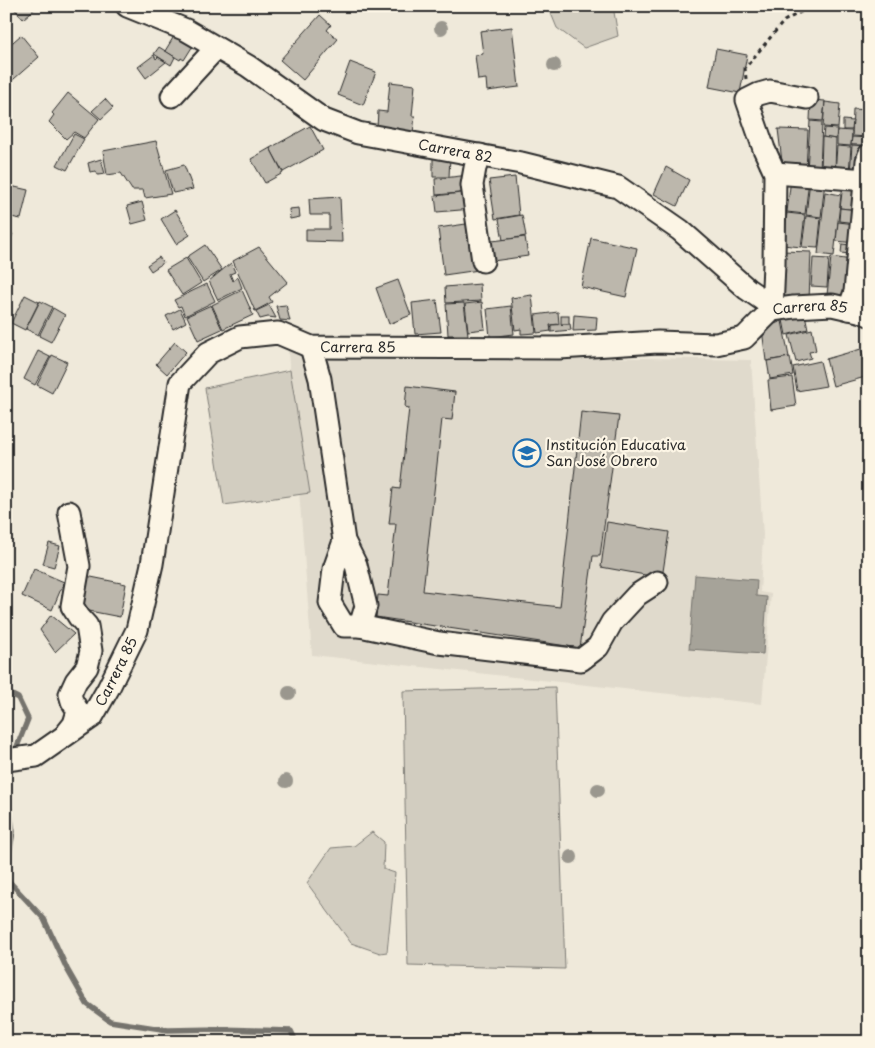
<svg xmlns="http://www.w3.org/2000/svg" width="875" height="1048" font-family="'Playpen Sans',sans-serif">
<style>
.built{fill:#e0dacc}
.green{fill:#d2cdc0;stroke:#7e7c76}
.water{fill:#a6a399;stroke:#75736d}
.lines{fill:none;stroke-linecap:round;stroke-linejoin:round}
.stream{stroke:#75736d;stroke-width:5.5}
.building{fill:#bcb7ac;stroke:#2b2b2b}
.minor-casing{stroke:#2b2b2b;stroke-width:25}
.path{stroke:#2b2b2b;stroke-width:3;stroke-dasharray:4 4;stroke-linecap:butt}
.minor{stroke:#fcf5e5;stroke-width:21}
.tree{fill:#9a978e}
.labels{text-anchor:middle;stroke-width:4.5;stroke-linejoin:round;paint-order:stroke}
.street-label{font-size:14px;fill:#2b2b2b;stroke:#fcf5e5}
.poi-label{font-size:14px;fill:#2b2b2b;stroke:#fcf5e5;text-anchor:start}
</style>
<rect width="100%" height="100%" fill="#efe9da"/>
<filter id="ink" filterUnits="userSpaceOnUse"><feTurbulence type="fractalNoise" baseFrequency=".02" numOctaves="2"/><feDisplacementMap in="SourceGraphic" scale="10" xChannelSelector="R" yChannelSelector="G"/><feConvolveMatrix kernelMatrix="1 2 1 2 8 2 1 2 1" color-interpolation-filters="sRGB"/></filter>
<g filter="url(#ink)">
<path class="built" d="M288,351L751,360L763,535L760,592L771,594L762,704L312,655Z"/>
<g class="green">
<path d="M548,6H613L618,36L584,48L557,28Z"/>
<path d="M290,370L310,493L224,505L205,388Z"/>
<path d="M555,687L565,969L408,965L403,691Z"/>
<path d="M372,832L384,842L383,869L395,873L387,952L380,953L351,943L307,883L331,848L354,846Z"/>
</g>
<path class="water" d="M695,575L757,580L756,596L767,597L763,654L689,649Z"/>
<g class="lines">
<g class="stream">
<path d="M6,692L18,698L28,719L16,749"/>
<path d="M6,870L13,832L8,799"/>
<path d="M6,878L44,919L67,969L87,1004L110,1021L168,1030L219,1029L291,1031L296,1042"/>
</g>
</g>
<g class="building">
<path d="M12,6H38L23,19Z"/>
<path d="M320,15L331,25L327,30L338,39L303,80L280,60Z"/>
<path d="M512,27L519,87L487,91L486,79L478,80L475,55L483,54L480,31Z"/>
<path d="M176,33L194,44L184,60L181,58L180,60L165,51Z"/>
<path d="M21,35L39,57L6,86V48Z"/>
<path d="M159,47L175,57L171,65L154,54Z"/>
<path d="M716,49L747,55L740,93L709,87Z"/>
<path d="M154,55L156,59L158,57L166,62L146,78L138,67Z"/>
<path d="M350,62L376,72L363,105L338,95Z"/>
<path d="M390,82L415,85L412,116H415L413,133L377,128L378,111L387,112Z"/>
<path d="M68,93L99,119L84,138L74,132L66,139L49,122L54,115L52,113Z"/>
<path d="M105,99L113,108L101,119L92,111Z"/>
<path d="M811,100L825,101L823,121L810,120Z"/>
<path d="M825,102L840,104L838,128L823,127Z"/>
<path d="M853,109L869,110L868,137L852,136Z"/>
<path d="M843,120L853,121L852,130H843Z"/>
<path d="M810,121L822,122L820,171H807Z"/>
<path d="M310,126L323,150L283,172L270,148Z"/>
<path d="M824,128L837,129L836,139L823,137Z"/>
<path d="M778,129L808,130L806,171L783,170Z"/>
<path d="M837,130L852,131L851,146L837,145Z"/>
<path d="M74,134L84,139L67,170L57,165Z"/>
<path d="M822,137L836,139L835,172L821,171Z"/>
<path d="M852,137L869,138L868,145H851Z"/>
<path d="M156,141L171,194L145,198L143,190H132L121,173L107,175L103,151Z"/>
<path d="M852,145L866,146L864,176L850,174Z"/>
<path d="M837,146L851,147L849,173H835Z"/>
<path d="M270,148L283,173L265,183L251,159Z"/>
<path d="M433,157H450L449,177H433Z"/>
<path d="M101,159L105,174L98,175L96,171L90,172L88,163Z"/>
<path d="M184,165L193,189L173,193L166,170Z"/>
<path d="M666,167L689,180L677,206L654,194Z"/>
<path d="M469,175L470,192L436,195L435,179Z"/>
<path d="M515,177L519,215L495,219L489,180Z"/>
<path d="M791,178L809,180L805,214L787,212Z"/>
<path d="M810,180L825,182L821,217L806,215Z"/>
<path d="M843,184L860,186L858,210L840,208Z"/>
<path d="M6,185L28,190L21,219L6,216Z"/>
<path d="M470,192L472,209L437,212L435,196Z"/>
<path d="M825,192L841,195L834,256L818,254Z"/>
<path d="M340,197L342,242L306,241V229H329V215H310L309,199Z"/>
<path d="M142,202L147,220L132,224L127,206Z"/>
<path d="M299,208L300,217L290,219L289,209Z"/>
<path d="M840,208L857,210L856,223L839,221Z"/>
<path d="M175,210L190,235L176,244L161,219Z"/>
<path d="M787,213L805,215L801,247L783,245Z"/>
<path d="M522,215L526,236L503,240L499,219Z"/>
<path d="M806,216L821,218L818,248L802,247Z"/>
<path d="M838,222L856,224L855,243L836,241Z"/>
<path d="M473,223L479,270L444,275L438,228Z"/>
<path d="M6,231L13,234L6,251Z"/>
<path d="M525,237L528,256L486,262L484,242Z"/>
<path d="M591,238L637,248L626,297L581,287Z"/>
<path d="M842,244L850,245L849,254L841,253Z"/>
<path d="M205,245L222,270L203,282L187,257Z"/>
<path d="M259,247L288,282L269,297L272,302L255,311L233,261Z"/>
<path d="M782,251L811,252L809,300L780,299Z"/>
<path d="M159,257L163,263L151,271L147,265Z"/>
<path d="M831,257L852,260L849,297L827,295Z"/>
<path d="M186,258L201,283L182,295L166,270Z"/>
<path d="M813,258L829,259L827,287L811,286Z"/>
<path d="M231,263L235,272L230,274L233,281L238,277L242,288L218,300L209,281Z"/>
<path d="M398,280L411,315L389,324L376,288Z"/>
<path d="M207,284L215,301L185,316L181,306L178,307L174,300Z"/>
<path d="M480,284L481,301L446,303L445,287Z"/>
<path d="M242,290L253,315L223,329L212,305Z"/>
<path d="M25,295L39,302L25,330L11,323Z"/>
<path d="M532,295L536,333L521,334V329L515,330L511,298Z"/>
<path d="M437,300L441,332L415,334L412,303Z"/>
<path d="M40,301L52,307L38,335L26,329Z"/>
<path d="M482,302L485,329L468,331L465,304Z"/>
<path d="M464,303L468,335H448L446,304Z"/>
<path d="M211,305L222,329L198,340L187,316Z"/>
<path d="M269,305L276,318L268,317L260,319L256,311Z"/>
<path d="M286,305L290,321L280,320L276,306Z"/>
<path d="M511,306L514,334L490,337L487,309Z"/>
<path d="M53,308L65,315L51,342L39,336Z"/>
<path d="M180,309L186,322L173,329L166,316Z"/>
<path d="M558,312L559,324L550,325L551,331L537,333L535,315Z"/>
<path d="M805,314L808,329L786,335L783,320Z"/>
<path d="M574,315L597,317L596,330L573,331Z"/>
<rect x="561" y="316" width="8" height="8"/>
<path d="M782,321L789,357L766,361L762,329Z"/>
<path d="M570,324L571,330L551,332V325Z"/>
<path d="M812,329L816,351L809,352L811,358L796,362L789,335Z"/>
<path d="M175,342L186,352L167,374L156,364Z"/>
<path d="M861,349L869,376L833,386L826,359Z"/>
<path d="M38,351L50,357L35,385L24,379Z"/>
<path d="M52,355L67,362L52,393L37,385Z"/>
<path d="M790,357L793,375L770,379L767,361Z"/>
<path d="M820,361L826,386L797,391L793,367Z"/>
<path d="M792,377L796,406L771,410L768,380Z"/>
<path d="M407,386L455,392L452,420L442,419L423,591L560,607L581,412L619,416L600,556H593L580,648L376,617L378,595L388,596L396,524H389L393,488L400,489L409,408L405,407Z"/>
<path d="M607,522L669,532L662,578L601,567Z"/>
<path d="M49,543L60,546L54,567L43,564Z"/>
<path d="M34,569L64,582L52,610L22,596Z"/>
<path d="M86,576L126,584L120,617L79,609Z"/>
<path d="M51,615L74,634L55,652L40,630Z"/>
</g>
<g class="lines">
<g class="minor-casing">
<g id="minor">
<path id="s1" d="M127,6L186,30L248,66L324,120L358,133L521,163L618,187L680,230L747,289L763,300L772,310"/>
<path d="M172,96L216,48"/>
<path d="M480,155L475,168L472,185L483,261"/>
<path d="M775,173L866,180"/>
<path d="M849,309L855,292L867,161L869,155"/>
<path d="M772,310L774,264L775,173L764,149L747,100L759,94L770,91L807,98"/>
<path d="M311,347L320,379L344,541L356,565L366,606L360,626H344L330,603L334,569L344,541"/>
<path d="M360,626L439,643L581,660L598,647L612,622L637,595L657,582"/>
<path d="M66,734L74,724L78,711L72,701L70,694L76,681L87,667L91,651L87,626L79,617L72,606L79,566L69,512"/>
<path id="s2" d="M6,760L36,756L92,717L108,689L137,630L152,564L180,383L208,353L240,337L278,333L311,347L559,348L658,342L716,344L744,338L772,310L794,307L832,305L863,312L869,315"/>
</g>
</g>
<path class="path" d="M746,79L745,68L784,21L812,6"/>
<use href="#minor" class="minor"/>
</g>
<g class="tree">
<circle cx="441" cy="28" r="7"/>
<circle cx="554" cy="65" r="7"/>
<circle cx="289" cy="693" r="7"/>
<circle cx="286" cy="781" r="7"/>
<circle cx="598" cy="790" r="7"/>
<circle cx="571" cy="857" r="7"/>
</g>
</g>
<defs>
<g id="school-ring" transform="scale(1.4375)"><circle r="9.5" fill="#fcf5e5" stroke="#1f6fb2" stroke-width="1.5"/><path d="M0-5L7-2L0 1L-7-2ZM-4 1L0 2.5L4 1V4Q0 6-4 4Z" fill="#1f6fb2"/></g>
</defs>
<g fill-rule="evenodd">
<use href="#school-ring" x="527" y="453"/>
</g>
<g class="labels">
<g class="street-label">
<text dy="5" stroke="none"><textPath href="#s1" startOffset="364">Carrera 82</textPath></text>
<text dy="5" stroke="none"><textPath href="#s2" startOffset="1110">Carrera 85</textPath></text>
<text dy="5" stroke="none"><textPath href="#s2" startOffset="645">Carrera 85</textPath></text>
<text dy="5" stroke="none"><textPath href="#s2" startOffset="150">Carrera 85</textPath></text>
</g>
<g class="poi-label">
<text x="546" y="450">Institución Educativa<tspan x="546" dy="16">San José Obrero</tspan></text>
</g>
</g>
<rect width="875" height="1048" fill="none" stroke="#fcf5e5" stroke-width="25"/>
<rect x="12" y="12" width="850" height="1023" fill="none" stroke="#2b2b2b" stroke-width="2" filter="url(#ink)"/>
</svg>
